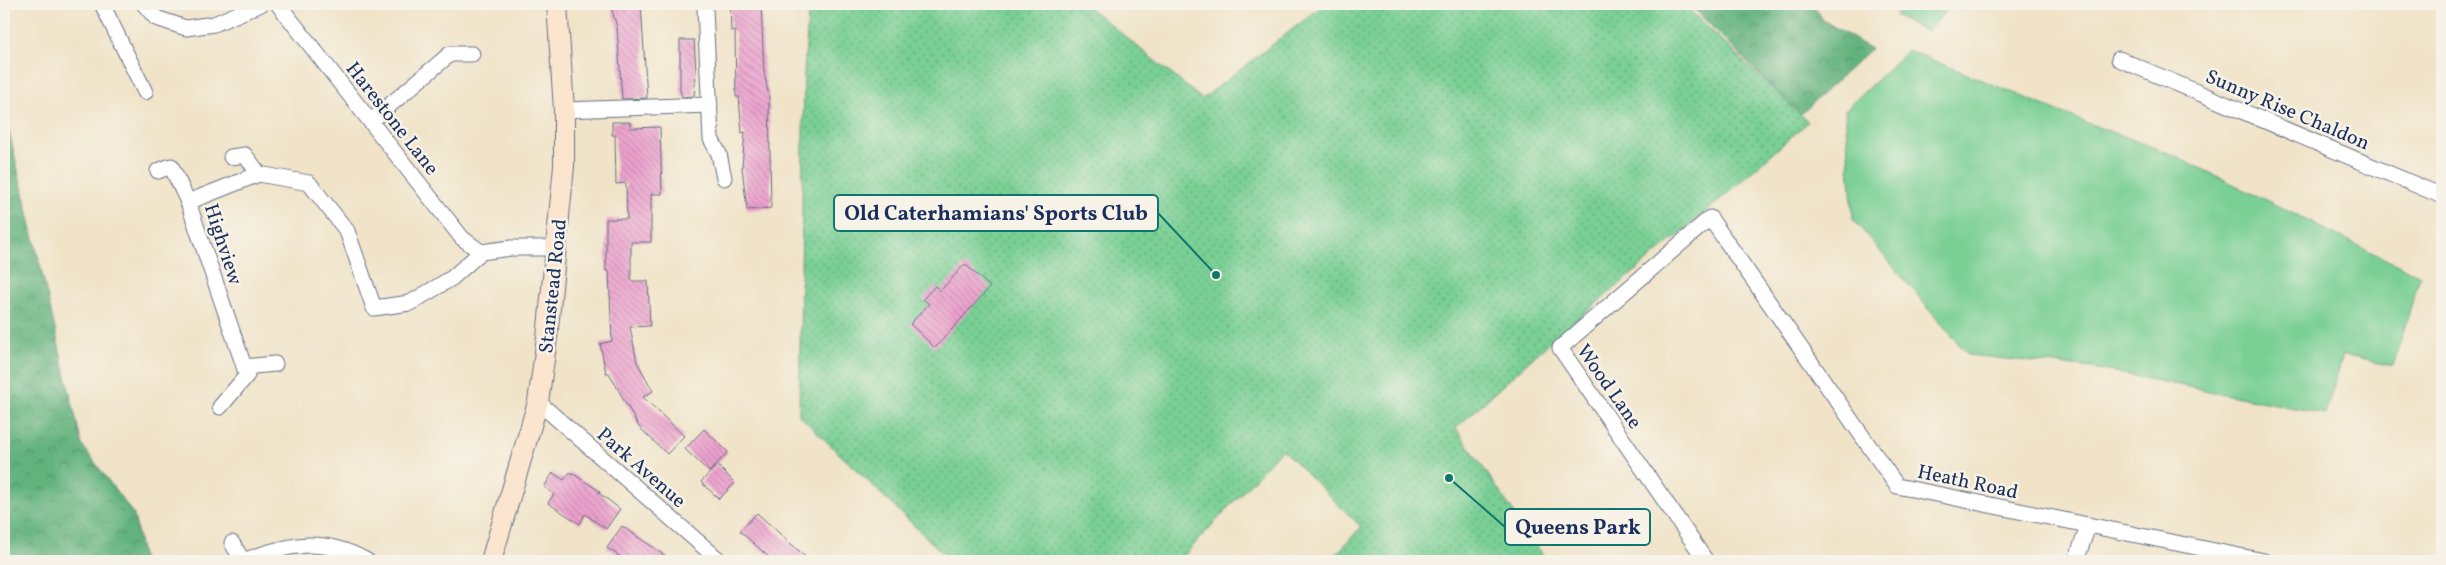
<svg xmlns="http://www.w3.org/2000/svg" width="2446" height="565" font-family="Vollkorn,serif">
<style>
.green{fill:#79cf94;stroke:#4a7f79}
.forest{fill:url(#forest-crowns);stroke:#3e706e}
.park{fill:url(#park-dots);stroke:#4a7f79}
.building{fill:url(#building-back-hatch)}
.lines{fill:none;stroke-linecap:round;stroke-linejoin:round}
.street-casing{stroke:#666e83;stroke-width:17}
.secondary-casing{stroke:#666e83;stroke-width:22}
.street{stroke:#fff;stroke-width:15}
.secondary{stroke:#fbe5cf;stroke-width:20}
.labels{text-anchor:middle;stroke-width:5;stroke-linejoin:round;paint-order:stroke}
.street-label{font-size:20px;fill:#1b2f5e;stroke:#f7f3e8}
.leader{fill:none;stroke:#0f766e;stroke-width:2}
.callout-dot{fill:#0f766e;stroke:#f7f3e8;stroke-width:2}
.callout{fill:#f7f3e8;stroke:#0f766e;stroke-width:2}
.callout-label{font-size:21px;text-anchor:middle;font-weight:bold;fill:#1b2f5e}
</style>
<defs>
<pattern id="forest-crowns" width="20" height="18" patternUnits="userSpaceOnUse" patternTransform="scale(1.25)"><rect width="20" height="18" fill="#62b27e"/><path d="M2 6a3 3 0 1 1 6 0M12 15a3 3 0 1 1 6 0" fill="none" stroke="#50916a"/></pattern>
<pattern id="park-dots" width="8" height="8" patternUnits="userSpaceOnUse" patternTransform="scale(1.25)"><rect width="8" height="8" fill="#79cf94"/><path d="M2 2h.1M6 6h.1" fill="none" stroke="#62a87c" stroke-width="1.8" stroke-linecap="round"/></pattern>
<pattern id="building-back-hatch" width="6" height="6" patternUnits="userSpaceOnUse" patternTransform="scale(1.25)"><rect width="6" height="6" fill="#eda1ce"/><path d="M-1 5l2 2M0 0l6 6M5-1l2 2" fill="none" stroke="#bf84aa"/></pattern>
</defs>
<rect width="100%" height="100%" fill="#f7f3e8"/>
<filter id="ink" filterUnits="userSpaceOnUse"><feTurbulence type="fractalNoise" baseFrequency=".02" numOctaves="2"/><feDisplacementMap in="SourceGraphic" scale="10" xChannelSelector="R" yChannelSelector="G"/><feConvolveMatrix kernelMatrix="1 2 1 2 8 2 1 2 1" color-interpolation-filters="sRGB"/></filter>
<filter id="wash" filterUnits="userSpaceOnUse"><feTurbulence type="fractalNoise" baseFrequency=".0096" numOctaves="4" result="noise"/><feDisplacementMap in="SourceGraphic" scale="20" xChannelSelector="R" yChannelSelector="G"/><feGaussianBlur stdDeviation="1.12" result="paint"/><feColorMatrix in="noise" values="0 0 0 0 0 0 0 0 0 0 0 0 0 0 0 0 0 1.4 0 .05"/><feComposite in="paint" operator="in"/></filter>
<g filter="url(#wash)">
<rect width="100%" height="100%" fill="#f0e3c7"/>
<g class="green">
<path d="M1907,4H1953L1926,32L1895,15Z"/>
<path d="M1908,50L2090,124L2174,155L2420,276L2393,366L2343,355L2325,414L2093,368L1968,355L1853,219L1845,110Z"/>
</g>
<g class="forest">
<path d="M1689,4H1813L1823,20L1871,49L1800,115Z"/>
<path d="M4,110L82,445L134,515L143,561H4Z"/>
</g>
<path class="park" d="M809,4H1085L1202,99L1325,4H1683L1808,122L1713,206L1548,344L1456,428L1547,561H1330L1361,527L1282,449L1179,561H951L799,415L804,70Z"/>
<g id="blocks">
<g class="building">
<path d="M730,4H761L764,73L769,96L771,208L747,210L742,167L745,132L742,133L739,97H736L735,30L731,31Z"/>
<path d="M641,5L647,98L622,99L617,27L611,7Z"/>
<path d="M680,40H694L696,71L694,96L682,97L680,90Z"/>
<path d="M612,122H630V128L660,127L662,194H651V242H631V281H648L650,326L630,327L637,362L653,391L643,397L684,436L667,454L639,427L609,373H606L600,344L612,341L609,271H606V219H627L626,183L616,184L615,135H612Z"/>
<path d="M965,264L990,287L935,348L910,324L929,304L923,299L935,286L940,291Z"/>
<path d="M704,429L728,452L709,472L685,449Z"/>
<path d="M717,465L735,483L719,499L701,482Z"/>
<path d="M570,472L600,491L599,493L620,509L606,529L585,514L580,524L548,503L554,494L544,487L553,473L564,480Z"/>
<path d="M757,513L810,561H773L740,531Z"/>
<path d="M622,526L673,561H627L607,548Z"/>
</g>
</g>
</g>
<g filter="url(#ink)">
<use href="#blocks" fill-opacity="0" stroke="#666e83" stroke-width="1"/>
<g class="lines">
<g class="street-casing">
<g id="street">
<path d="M102,4L145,92"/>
<path d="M144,4L156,18L186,28L214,24L261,4"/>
<path d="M278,4L462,238L481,252"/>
<path d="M705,8L711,139L719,154L724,178"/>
<path d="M2119,59L2442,196"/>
<path d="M564,110L710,105"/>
<path d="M371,121L450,54H472"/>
<path d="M231,157L245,155L259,174"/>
<path d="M158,171L171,166L188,202"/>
<path d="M481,252L511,248H556"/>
<path d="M244,367L275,364"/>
<path d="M538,402L720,561"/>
<path d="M220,407L247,375L188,202L259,174L309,183L347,231L374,308L410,303L452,278L481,252"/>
<path d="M232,543L243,561C288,544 322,536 367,561"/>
<path d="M1706,561L1560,348L1710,218L1897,486L2264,561"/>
<path d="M2076,561L2088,526"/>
</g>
</g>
<g class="secondary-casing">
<path id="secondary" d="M491,561L538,402L547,338L564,166V110L557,4"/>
</g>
<use href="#street" class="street"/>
<use href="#secondary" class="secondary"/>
</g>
</g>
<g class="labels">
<g class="street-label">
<text transform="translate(2288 109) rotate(23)" y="7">Sunny Rise Chaldon</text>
<text transform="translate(393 118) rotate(52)" y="7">Harestone Lane</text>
<text transform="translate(224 244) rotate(72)" y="7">Highview</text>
<text transform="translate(552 286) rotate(-84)" y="7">Stanstead Road</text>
<text transform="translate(1610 386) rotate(55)" y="7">Wood Lane</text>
<text transform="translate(642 467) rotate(41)" y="7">Park Avenue</text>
<text transform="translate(1968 481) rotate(12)" y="7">Heath Road</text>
</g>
</g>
<path class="leader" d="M1216 275L1158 213M1449 478L1505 527"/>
<g class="callout-dot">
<circle cx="1216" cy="275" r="5"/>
<circle cx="1449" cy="478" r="5"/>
</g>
<g class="callout">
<rect x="834" y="195" width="324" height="36" rx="5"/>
<rect x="1505" y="509" width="145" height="36" rx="5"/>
</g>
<g class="callout-label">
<text x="996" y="220">Old Caterhamians' Sports Club</text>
<text x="1578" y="534">Queens Park</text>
</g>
<rect width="2446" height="565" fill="none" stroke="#f7f3e8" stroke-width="20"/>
</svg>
